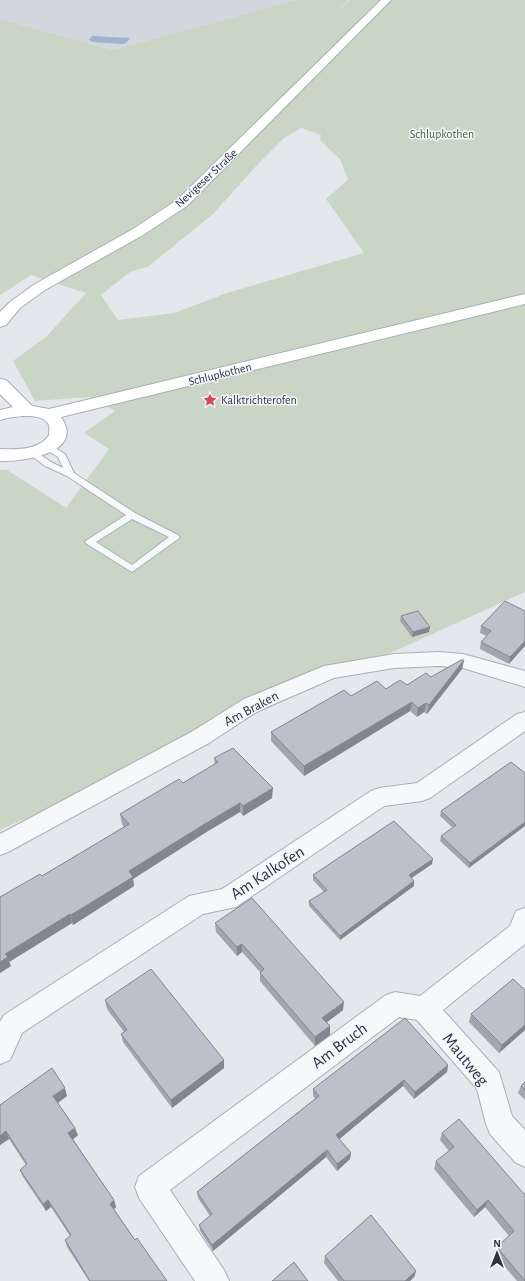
<svg xmlns="http://www.w3.org/2000/svg" width="525" height="1281" font-family="'Alegreya Sans',sans-serif">
<style>
.built{fill:#d2d6de}
.green{fill:#c9d6c5;fill-rule:evenodd}
.water{fill:#9fb4cc}
.lines{fill:none;stroke-linecap:round;stroke-linejoin:round}
.lane-casing{stroke:#a9aeb7;stroke-width:2}
.street-casing{stroke:#a9aeb7;stroke-width:2}
.secondary-casing{stroke:#a9aeb7;stroke-width:2}
.lane{fill:#f7f8fa;fill-rule:evenodd}
.street{fill:#f7f8fa;fill-rule:evenodd}
.secondary{fill:#fff;fill-rule:evenodd}
.wall{fill:#a1a5ae}
.shaded-wall{fill:#83868d}
.building{fill:#bbc0ca;stroke:#83868d}
.labels{text-anchor:middle;stroke-width:3;stroke-linejoin:round;paint-order:stroke}
.far-park-label{font-size:12px;fill:#3f6138;stroke:#f4f6f9}
.far-street-label{font-size:12px;fill:#2b3445;stroke:#f4f6f9}
.far-poi-label{font-size:12px;fill:#2b3445;stroke:#f4f6f9;text-anchor:start}
.street-label{font-size:14px;fill:#2b3445;stroke:#f4f6f9}
.near-street-label{font-size:17px;fill:#2b3445;stroke:#f4f6f9}
</style>
<rect width="100%" height="100%" fill="#e4e7ec"/>
<path class="built" d="M0,0H296L113,50L0,19Z"/>
<path class="green" d="M296,0H349L334,14L350,0H525V592L0,830V470H7L66,508L109,449L84,433L115,411L90,397L35,401L13,361L46,337L86,293L31,275L0,295V19L113,50ZM301,128L321,135L320,140L340,159L348,180L326,199L364,253L227,293L174,313L118,320L101,295L130,272L149,266L213,214L259,163L284,138Z"/>
<path class="water" d="M92,36L130,38L126,43L123,44L93,42L89,40Z"/>
<g class="lines">
<g class="lane-casing">
<path id="lane" d="M45,445H51L65,454L74,473L135,513L178,535L180,537L178,539L132,572L87,544L85,542L87,540L126,515L67,476L45,466L28,453L32,451H35L51,462L63,468L58,457L45,449L44,447ZM132,519L169,537L132,565L96,542Z"/>
</g>
<g class="street-casing">
<g id="street">
<path d="M439,652L463,654L525,671V687L463,668L439,666L394,668L334,678L258,711L209,743L8,852L0,855V834L193,731L244,699L324,666L394,654Z"/>
<path d="M525,712V731L430,798L422,801L384,806L236,907L203,914L22,1033L10,1060L0,1064V1022L4,1015L189,896L222,889L371,791L379,788L417,783L517,714Z"/>
<path d="M525,908V944L443,1010L499,1072L512,1116L525,1130V1167L515,1162L490,1134L486,1124L477,1089L417,1020L399,1017L170,1190L224,1270L229,1281H195L139,1198L135,1187L139,1176L386,995L395,992L420,996L510,926L516,911Z"/>
</g>
</g>
<g class="secondary-casing">
<g id="secondary">
<path d="M381,0H391L187,206L143,235L45,290L20,308L6,325L0,327V312L10,302L35,284L133,229L177,200Z"/>
<path d="M525,294V304L61,417C86,453 23,462 0,461V449C16,450 40,450 49,435C49,431 50,428 49,425C42,411 11,417 0,420V410L13,407L0,394V379L6,380L32,406L49,409Z"/>
</g>
</g>
<use href="#lane" class="lane"/>
<use href="#street" class="street"/>
<use href="#secondary" class="secondary"/>
</g>
<g class="wall">
<path d="M525,611L509,664L480,649L481,642L487,636L480,633L481,626Z"/>
<path d="M401,616L429,632L412,637L400,621Z"/>
<path d="M464,660L462,669L427,714L424,712L417,717L410,711L304,776L271,741V732L351,696L407,685L431,677Z"/>
<path d="M214,758L272,798L243,816L240,812L208,831L133,879L134,886L73,925L72,923L9,962L11,966L0,973L42,876L124,827L122,824L120,814L183,783L215,765Z"/>
<path d="M511,762L469,868L440,841L441,836L453,828L440,816L441,811Z"/>
<path d="M432,864L412,878L414,881V886L340,940L309,906V901L324,892L313,880V875Z"/>
<path d="M215,923L343,1010L327,1022L330,1026V1035L315,1046L260,981V972L242,952L237,956L216,932Z"/>
<path d="M525,990V1030L499,1053L469,1022L471,1014Z"/>
<path d="M105,1000L224,1068L172,1108L123,1042L121,1034L124,1032L107,1009Z"/>
<path d="M448,1065L447,1072L414,1099L403,1086L339,1139L351,1153L350,1159L337,1171L326,1157L213,1251L200,1231L199,1225L210,1216L198,1198L197,1192L315,1099L313,1095V1089Z"/>
<path d="M525,1082V1100L518,1093L521,1086Z"/>
<path d="M67,1096L58,1103L78,1135L73,1139L114,1200L116,1207L114,1209L135,1240L167,1281H89L67,1247L65,1240L70,1236L51,1207L46,1211L23,1177L20,1170L26,1165L9,1139L0,1145V1105Z"/>
<path d="M442,1133L524,1194L525,1193V1281H517L494,1254L497,1247L509,1236L485,1207L474,1217L434,1169L436,1161L449,1151L440,1140Z"/>
<path d="M325,1256L416,1271L414,1277L410,1281H338L324,1263Z"/>
</g>
<g class="shaded-wall">
<path d="M430,627L429,632L412,637L413,632Z"/>
<path d="M525,641V646L509,664L510,657Z"/>
<path d="M464,660L462,669L427,714L429,705Z"/>
<path d="M412,702L410,711L304,776V766Z"/>
<path d="M426,703L424,712L417,717L418,708Z"/>
<path d="M273,788L272,798L243,816V806Z"/>
<path d="M240,803V812L208,831L133,879L134,886L73,925L71,915L129,871L208,822Z"/>
<path d="M525,822V826L469,868L470,863Z"/>
<path d="M433,859L432,864L408,880L409,875Z"/>
<path d="M414,881V886L340,940V936Z"/>
<path d="M70,914L72,923L9,962L11,966L0,973V962L5,954Z"/>
<path d="M242,944V952L237,956V947Z"/>
<path d="M344,1002L343,1010L322,1026V1018Z"/>
<path d="M525,1025V1030L499,1053L502,1045Z"/>
<path d="M330,1026V1035L315,1046V1037Z"/>
<path d="M224,1060V1068L172,1108L171,1100Z"/>
<path d="M448,1065L447,1072L414,1099L415,1092Z"/>
<path d="M404,1080L403,1086L336,1142V1135Z"/>
<path d="M65,1088L67,1096L56,1104L53,1096Z"/>
<path d="M75,1128L78,1135L71,1141L68,1133Z"/>
<path d="M6,1131L9,1139L0,1145V1136Z"/>
<path d="M327,1150L326,1157L213,1251L212,1245Z"/>
<path d="M351,1153L350,1159L337,1171V1164Z"/>
<path d="M48,1200L51,1207L46,1211L43,1204Z"/>
<path d="M114,1200L116,1207L112,1211L110,1204Z"/>
<path d="M488,1200L485,1207L474,1217L477,1210Z"/>
<path d="M416,1271L414,1277L410,1281H405Z"/>
</g>
<g class="building">
<path d="M505,601L525,611V641L510,657L481,642L491,631L481,626Z"/>
<path d="M418,611L430,627L413,632L401,616Z"/>
<path d="M461,660H464L429,705L426,703L418,708L412,702L304,766L271,732L344,690L351,696L377,681L386,689L400,680L407,685L426,673L431,677Z"/>
<path d="M233,748L273,788L243,806L240,803L208,822L129,871L133,877L71,915L70,914L5,954L8,957L0,962V897L40,874L42,876L129,824L120,814L179,779L183,783L218,762L214,758Z"/>
<path d="M511,762L525,773V822L470,863L441,836L456,825L441,811Z"/>
<path d="M394,821L433,859L409,875L414,881L340,936L309,901L327,890L313,875Z"/>
<path d="M252,898L344,1002L322,1018L330,1026L315,1037L260,973L264,969L242,944L237,947L215,923Z"/>
<path d="M151,969L224,1060L171,1100L121,1034L127,1030L105,1000Z"/>
<path d="M513,979L525,990V1025L502,1045L471,1014Z"/>
<path d="M405,1018L448,1065L415,1092L404,1080L336,1135L351,1153L337,1164L327,1150L212,1245L199,1225L212,1214L197,1192L319,1096L313,1089Z"/>
<path d="M52,1068L65,1088L53,1096L75,1128L68,1133L114,1200L110,1204L135,1240L137,1238L167,1281H90L65,1240L71,1235L48,1200L43,1204L20,1170L27,1164L6,1131L0,1136V1105Z"/>
<path d="M525,1082V1090L521,1086Z"/>
<path d="M459,1119L524,1194L525,1193V1281L497,1247L514,1231L488,1200L477,1210L436,1161L454,1147L442,1133Z"/>
<path d="M371,1215L416,1271L405,1281H344L325,1256Z"/>
<path d="M294,1262L308,1281H272Z"/>
</g>
<defs>
<g id="sight-bare" transform="scale(1.08)"><path d="M0-6L1.8-2.2L6-1.7L2.9 1.2L3.7 5.4L0 3.3L-3.7 5.4L-2.9 1.2L-6-1.7L-1.8-2.2Z" fill="#d1495b" stroke="#f4f6f9" stroke-width="2.5" paint-order="stroke"/></g>
</defs>
<g fill-rule="evenodd">
<use href="#sight-bare" x="210" y="400"/>
</g>
<g class="labels">
<g class="far-park-label">
<text x="442" y="138">Schlupkothen</text>
</g>
<g class="far-street-label">
<text transform="translate(206 178) rotate(-43)" y="4">Nevigeser Straße</text>
<text transform="translate(220 374) rotate(-14)" y="4">Schlupkothen</text>
</g>
<g class="far-poi-label">
<text x="221" y="404">Kalktrichterofen</text>
</g>
<g class="street-label">
<text transform="translate(251 708) rotate(-28)" y="5">Am Braken</text>
</g>
<g class="near-street-label">
<text transform="translate(267 872) rotate(-33)" y="6">Am Kalkofen</text>
<text transform="translate(339 1045) rotate(-37)" y="6">Am Bruch</text>
<text transform="translate(466 1059) rotate(51)" y="6">Mautweg</text>
</g>
</g>
<g transform="translate(497 1253)" stroke="#f4f6f9" stroke-width="3" paint-order="stroke">
<path d="M0-3L7 15L0 10L-7 15Z" fill="#2b3445"/>
<text y="-6" font-size="11" font-weight="bold" text-anchor="middle" fill="#2b3445">N</text>
</g>
</svg>
